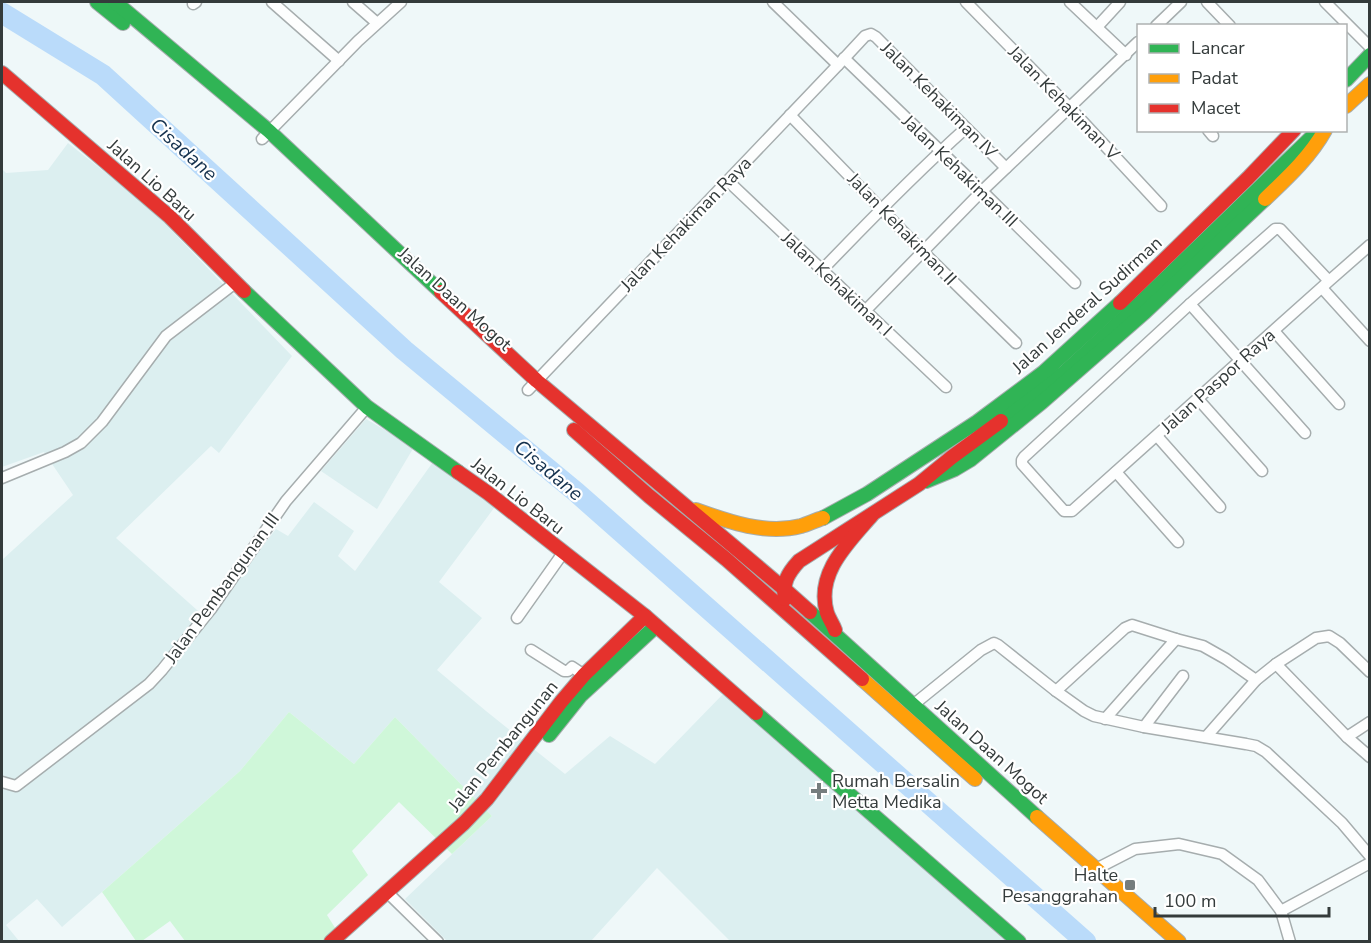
<svg xmlns="http://www.w3.org/2000/svg" width="1371" height="943" font-family="'Nunito Sans',sans-serif">
<style>
.built{fill:#dceff0}
.green{fill:#cff7d9}
.lines{fill:none;stroke-linecap:round;stroke-linejoin:round}
.river{stroke:#badbfa;stroke-width:21}
.street-casing{stroke:#a6adae;stroke-width:13}
.fast-casing{stroke:#a6adae;stroke-width:16}
.slow-casing{stroke:#a6adae;stroke-width:16}
.jam-casing{stroke:#a6adae;stroke-width:16}
.street{stroke:#fdfefe;stroke-width:10}
.fast{stroke:#30b455;stroke-width:14}
.slow{stroke:#ff9f0a;stroke-width:14}
.jam{stroke:#e5322d;stroke-width:14}
.poi-dot{fill:#757d7e;stroke:#fff;stroke-width:2}
.labels{text-anchor:middle;stroke-width:4.5;stroke-linejoin:round;paint-order:stroke}
.street-label{font-size:18px;fill:#343b3b;stroke:#fff}
.poi-label{font-size:18px;fill:#343b3b;stroke:#fff;text-anchor:start}
.water-label{font-size:20px;font-style:italic;fill:#14314e;stroke:#fff}
</style>
<rect width="100%" height="100%" fill="#eff8f9"/>
<g class="built">
<path d="M68,143L149,207L292,356L219,453L211,446L116,538L206,618L276,529L288,536L314,502L354,531L338,556L355,571L433,462L497,504L439,582L482,618L437,670L486,711L565,774L610,736L655,764L726,691L1012,941H730L657,868L591,941H447L405,899L492,816L395,717L354,764L289,712L240,771L62,927L37,899L6,925L19,941H2V560L73,495L44,452L2,467V169L6,173L48,170Z"/>
<path d="M366,419L414,447L377,509L321,471Z"/>
</g>
<path class="green" d="M289,712L354,764L395,717L492,816L452,854L399,802L352,851L368,875L327,915L337,931L325,941H185L170,921L142,941H136L102,892L240,771Z"/>
<g class="lines">
<path class="river" d="M2,13L103,75L404,350L576,492L1086,942"/>
<g class="street-casing">
<g id="street">
<path d="M272,2L339,61"/>
<path d="M353,2L377,23"/>
<path d="M773,2L838,65"/>
<path d="M966,2L1070,108L1161,206"/>
<path d="M1070,2L1126,55"/>
<path d="M1207,2L1230,26"/>
<path d="M1325,2L1370,47"/>
<path d="M193,4L196,2"/>
<path d="M1156,26L1181,2"/>
<path d="M1097,27L1120,2"/>
<path d="M844,58L982,191L1075,283"/>
<path d="M790,115L922,251L1016,343"/>
<path d="M1208,130L1213,136"/>
<path d="M262,139L358,41L401,2"/>
<path d="M728,181L946,387"/>
<path d="M822,270C869,221 916,173 966,128"/>
<path d="M1329,281L1280,229H1275L1190,304L1024,457L1022,460V464L1064,511H1072L1329,281L1370,245"/>
<path d="M1322,288L1370,341"/>
<path d="M1190,304L1305,433"/>
<path d="M865,311L982,191L1138,42"/>
<path d="M1274,331L1339,404"/>
<path d="M528,390L838,65L865,36L871,34L876,37L1006,168"/>
<path d="M1198,399L1262,471"/>
<path d="M1157,436L1220,507"/>
<path d="M1116,472L1178,542"/>
<path d="M2,478L65,452L81,443L102,422L166,336L235,283"/>
<path d="M517,618L563,553"/>
<path d="M1176,639L1203,646L1226,659L1256,680"/>
<path d="M531,650L564,671H568L572,667L584,675"/>
<path d="M1276,664L1347,737L1370,757"/>
<path d="M1056,691L1125,628L1132,625L1176,639L1105,719"/>
<path d="M913,705L981,650L994,643L998,645L1056,691L1084,711L1094,716L1144,727L1246,744L1256,746L1266,752L1342,823L1370,856"/>
<path d="M1144,727L1183,676"/>
<path d="M1206,737L1256,680L1276,664L1316,638L1329,636L1340,643L1370,672"/>
<path d="M1347,737L1370,722"/>
<path d="M2,782L16,786L20,783L149,684L162,670L211,609L286,501L367,407"/>
<path d="M1096,869L1135,849L1179,844L1222,854L1258,880L1281,911L1290,942"/>
<path d="M388,893L438,942"/>
<path d="M1281,911L1370,863"/>
</g>
</g>
<g class="fast-casing">
<g id="fast">
<path d="M97,2L123,23"/>
<path d="M115,2L269,131L441,292"/>
<path d="M1346,80L1370,55"/>
<path d="M244,291L367,407L458,472"/>
<path d="M1001,421L1066,371L1140,303L1319,130"/>
<path d="M926,481L955,469L970,460L1042,402L1145,312L1265,199"/>
<path d="M823,518L867,494L977,422L1044,372L1120,303"/>
<path d="M810,612L1037,817"/>
<path d="M756,713L1019,942"/>
<path d="M549,735L581,695L656,626"/>
</g>
</g>
<g class="slow-casing">
<g id="slow">
<path d="M1346,106L1370,84"/>
<path d="M1265,199C1287,178 1310,157 1325,130"/>
<path d="M696,510C729,522 766,535 801,526C808,524 816,520 823,518"/>
<path d="M862,679L975,779"/>
<path d="M1037,817L1179,942"/>
</g>
</g>
<g class="jam-casing">
<g id="jam">
<path d="M2,73L170,217L244,291"/>
<path d="M441,292L537,381L783,588L810,612"/>
<path d="M1120,303L1248,178L1294,130"/>
<path d="M574,430L649,496L726,559L862,679"/>
<path d="M458,472L488,493L645,616L756,713"/>
<path d="M785,599C782,583 788,573 799,561L919,484L952,457L1001,421"/>
<path d="M835,630C833,624 829,619 827,613C815,573 849,542 872,515"/>
<path d="M331,942L464,823L487,799L561,702L584,675L645,616"/>
</g>
</g>
<use href="#street" class="street"/>
<use href="#fast" class="fast"/>
<use href="#slow" class="slow"/>
<use href="#jam" class="jam"/>
</g>
<g class="poi-dot">
<path d="M816 782h6v6h6v6h-6v6h-6v-6h-6v-6h6z"/>
<rect x="1124" y="879" width="12" height="12" rx="3"/>
</g>
<g class="labels">
<g class="street-label">
<text transform="translate(939 100) rotate(45)" y="6">Jalan Kehakiman IV</text>
<text transform="translate(1064 103) rotate(46)" y="6">Jalan Kehakiman V</text>
<text transform="translate(960 171) rotate(44)" y="6">Jalan Kehakiman III</text>
<text transform="translate(152 180) rotate(42)" y="6">Jalan Lio Baru</text>
<text transform="translate(686 224) rotate(-46)" y="6">Jalan Kehakiman Raya</text>
<text transform="translate(902 229) rotate(46)" y="6">Jalan Kehakiman II</text>
<text transform="translate(837 284) rotate(43)" y="6">Jalan Kehakiman I</text>
<text transform="translate(455 299) rotate(42)" y="6">Jalan Daan Mogot</text>
<text transform="translate(1087 305) rotate(-42)" y="6">Jalan Jenderal Sudirman</text>
<text transform="translate(1218 381) rotate(-42)" y="6">Jalan Paspor Raya</text>
<text transform="translate(518 496) rotate(38)" y="6">Jalan Lio Baru</text>
<text transform="translate(222 588) rotate(-54)" y="6">Jalan Pembangunan III</text>
<text transform="translate(503 746) rotate(-51)" y="6">Jalan Pembangunan</text>
<text transform="translate(992 752) rotate(42)" y="6">Jalan Daan Mogot</text>
</g>
<g class="poi-label">
<text x="832" y="787">Rumah Bersalin<tspan x="832" dy="21">Metta Medika</tspan></text>
<text x="1118" y="881" text-anchor="end">Halte<tspan x="1118" dy="21">Pesanggrahan</tspan></text>
</g>
<g class="water-label">
<text transform="translate(184 149) rotate(42)" y="7">Cisadane</text>
<text transform="translate(549 470) rotate(40)" y="7">Cisadane</text>
</g>
</g>
<rect width="1371" height="943" fill="none" stroke="#343b3b" stroke-width="6"/>
<rect x="1137" y="24" width="210" height="108" fill="#ffffff" stroke="#aeb1b1" stroke-width="1.5"/>
<rect x="1149" y="44" width="30" height="9" fill="#30b455" stroke="#aeb1b1" stroke-width="1.5"/>
<text x="1191" y="54" font-size="18" fill="#343b3b">Lancar</text>
<rect x="1149" y="74" width="30" height="9" fill="#ff9f0a" stroke="#aeb1b1" stroke-width="1.5"/>
<text x="1191" y="84" font-size="18" fill="#343b3b">Padat</text>
<rect x="1149" y="104" width="30" height="9" fill="#e5322d" stroke="#aeb1b1" stroke-width="1.5"/>
<text x="1191" y="114" font-size="18" fill="#343b3b">Macet</text>
<path d="M1155 907v9h174v-9" fill="none" stroke="#343b3b" stroke-width="3"/>
<text x="1164" y="907" font-size="18" fill="#343b3b" stroke="#ffffff" stroke-width="4.5" paint-order="stroke">100 m</text>
</svg>
